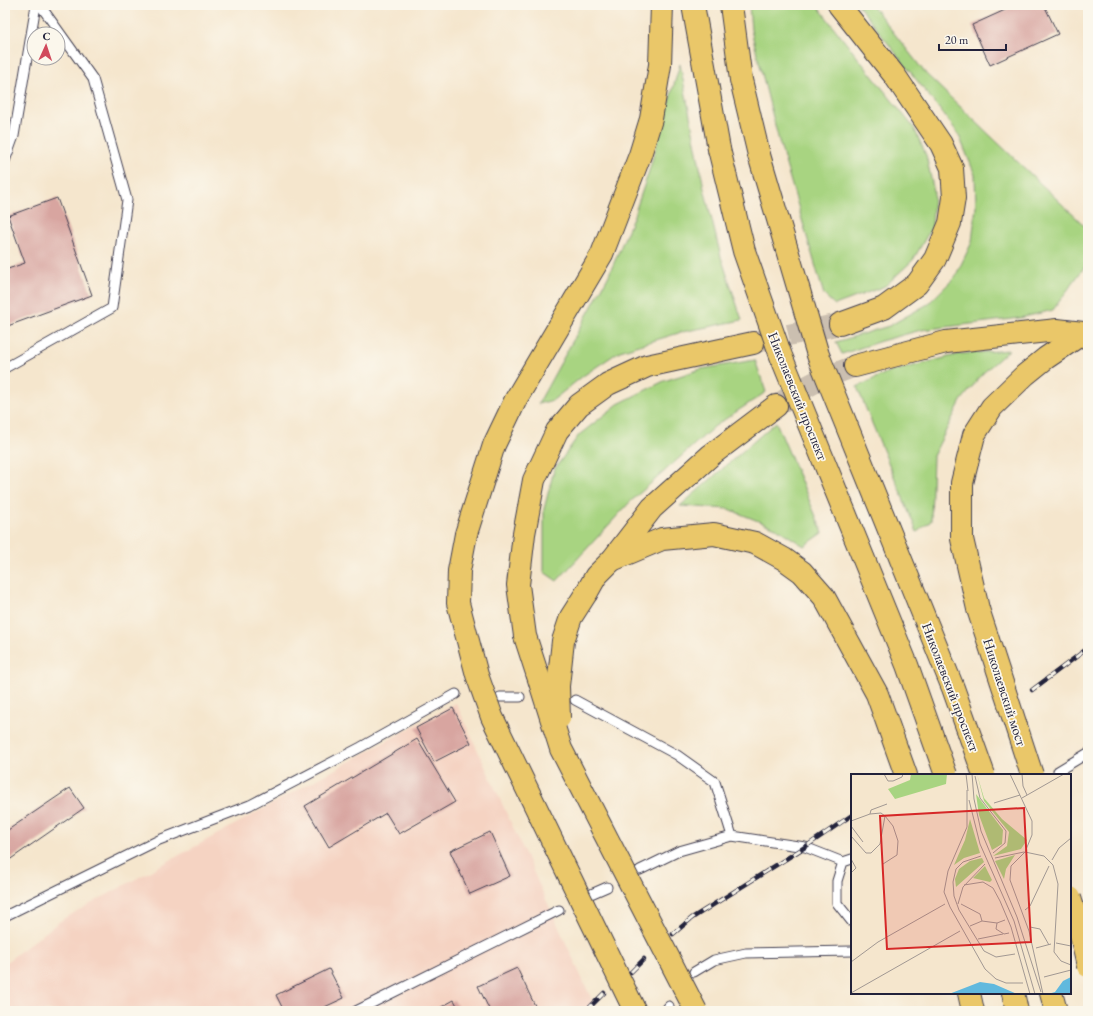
<svg xmlns="http://www.w3.org/2000/svg" width="1093" height="1016" font-family="'EB Garamond',serif">
<style>
.built{fill:#f5d3c2}
.green{fill:#a8d481;stroke:#657b5e}
.building{fill:#d8a5a0}
.lines{fill:none;stroke-linecap:round;stroke-linejoin:round}
.primary-tunnel{stroke:#cbbfb0;stroke-width:22;stroke-dasharray:22 11;stroke-linecap:butt}
.service-casing{stroke:#423f51;stroke-width:11}
.primary-casing{stroke:#423f51;stroke-width:24}
.service{stroke:#fff;stroke-width:9}
.primary{stroke:#eac769;stroke-width:22}
.rail-casing{stroke:#22223b;stroke-width:4.5}
.rail{stroke:#fbf7ec;stroke-width:3;stroke-dasharray:9;stroke-linecap:butt}
.primary-bridge-casing{stroke:#423f51;stroke-width:24;stroke-linecap:butt}
.primary-bridge{stroke:#eac769;stroke-width:22}
.labels{text-anchor:middle;stroke-width:3.5;stroke-linejoin:round;paint-order:stroke}
.street-label{font-size:14px;fill:#22223b;stroke:#fbf7ec}
.inset-road{fill:none;stroke:#a19893;stroke-width:1}
.view{fill:#d62828;fill-opacity:0.15;stroke:#d62828;stroke-width:2}
.inset-edge{fill:none;stroke:#22223b;stroke-width:2}
</style>
<rect width="100%" height="100%" fill="#fbf7ec"/>
<filter id="ink" filterUnits="userSpaceOnUse"><feTurbulence type="fractalNoise" baseFrequency=".025" numOctaves="2"/><feDisplacementMap in="SourceGraphic" scale="8" xChannelSelector="R" yChannelSelector="G"/><feConvolveMatrix kernelMatrix="1 2 1 2 8 2 1 2 1" color-interpolation-filters="sRGB"/></filter>
<filter id="wash" filterUnits="userSpaceOnUse"><feTurbulence type="fractalNoise" baseFrequency=".012" numOctaves="4" result="noise"/><feDisplacementMap in="SourceGraphic" scale="16" xChannelSelector="R" yChannelSelector="G"/><feGaussianBlur stdDeviation="0.9" result="paint"/><feColorMatrix in="noise" values="0 0 0 0 0 0 0 0 0 0 0 0 0 0 0 0 0 1.4 0 .05"/><feComposite in="paint" operator="in"/></filter>
<g filter="url(#wash)">
<rect width="100%" height="100%" fill="#f5e6cd"/>
<path class="built" d="M456,703L597,1011H5V963L63,919Z"/>
<g class="green">
<path d="M749,5H817L842,38L914,128L926,155L934,192L932,227L913,260L885,286L835,305L824,295L779,141L751,30Z"/>
<path d="M858,5H872L926,74L1088,229V262L1053,310L1020,318L921,330L881,341L842,354L836,342L889,326L928,304L955,277L972,242L976,206L975,175L958,133Z"/>
<path d="M680,64L704,188L721,257L742,320L682,332L620,351L583,376L553,400L538,404L608,277L633,218L649,171Z"/>
<path d="M1009,350L983,373L961,401L933,456L931,521L917,532L857,387L886,373L960,354Z"/>
<path d="M755,360L766,392L715,426L630,502L557,581L544,572V509L554,470L579,435L618,404L664,381L701,369Z"/>
<path d="M776,422L823,533L804,546L776,528L728,509L680,506Z"/>
</g>
<g id="blocks">
<g class="building">
<path d="M1016,5H1044L1058,34L990,65L972,25Z"/>
<path d="M57,198L92,295L5,327V270L25,263L8,216Z"/>
<path d="M453,708L471,743L434,762L416,728Z"/>
<path d="M417,739L455,802L399,834L386,813L329,847L305,806Z"/>
<path d="M70,788L84,808L5,863V832Z"/>
<path d="M490,832L510,876L470,894L450,851Z"/>
<path d="M517,968L537,1010L490,1011L478,986Z"/>
<path d="M329,969L344,998L316,1011H284L276,995Z"/>
<path d="M454,1000L460,1011H434Z"/>
</g>
</g>
</g>
<g filter="url(#ink)">
<use href="#blocks" fill-opacity="0" stroke="#423f51" stroke-width="1"/>
<g class="lines">
<g class="primary-tunnel">
<path d="M756,342L840,324"/>
<path d="M776,406L795,393L821,379L855,366"/>
</g>
<g class="service-casing">
<g id="service">
<path d="M5,161L14,136L36,5"/>
<path d="M5,368L112,308L127,200L93,79L40,5"/>
<path d="M500,697H520"/>
<path d="M575,700L677,755L715,782L732,836L805,847L843,862"/>
<path d="M1058,771L1088,753"/>
<path d="M852,859L843,862L837,881V903L852,922"/>
<path d="M640,870L679,851L732,836"/>
<path d="M591,894L607,887"/>
<path d="M5,916L159,840L250,805L361,747L456,694"/>
<path d="M694,972L714,960L746,953L852,951"/>
<path d="M356,1011L559,910"/>
<path d="M665,1011L669,1006"/>
</g>
</g>
<g class="primary-casing">
<g id="primary">
<path d="M693,5L719,149"/>
<path d="M731,5L741,80L759,155"/>
<path d="M839,5L895,76L941,144L952,168L954,198L950,223L935,259L917,284L884,308L840,324"/>
<path d="M855,366L946,342L1057,330L1083,333"/>
<path d="M466,534L494,445L516,399L602,254L640,155L651,119L660,65L662,5"/>
<path d="M612,560L662,539L714,534L755,543L784,559L802,572L824,597L877,694L906,775"/>
<path d="M587,592L596,576L612,560L652,508L711,455L776,406"/>
<path d="M978,609L962,539V483L974,435L992,407L1025,375L1046,358L1083,333H1088"/>
<path d="M537,673L525,636L518,585L524,534L534,480L557,431L579,405L608,384L647,366L753,343"/>
<path d="M969,993L973,1011"/>
<path d="M1013,993L1017,1011"/>
<path d="M1051,993L1056,1011"/>
</g>
</g>
<use href="#service" class="service"/>
<use href="#primary" class="primary"/>
<g class="rail-casing">
<g id="rail">
<path d="M1032,690L1088,648"/>
<path d="M673,934L692,918L805,847L852,815"/>
<path d="M631,972L644,959"/>
<path d="M586,1011L604,993"/>
</g>
</g>
<use href="#rail" class="rail"/>
<g class="primary-bridge-casing">
<g id="primary-bridge">
<path d="M719,149L744,251L781,356L907,665L946,775"/>
<path d="M759,155L818,355L953,688L984,775"/>
<path d="M466,534L459,571L458,603L477,675L492,717L635,1011"/>
<path d="M978,609L1032,775"/>
<path d="M537,673L561,749L696,1011"/>
<path d="M559,718L558,686L563,641L571,617L587,592"/>
<path d="M1070,898L1081,935L1088,966"/>
</g>
</g>
<use href="#primary-bridge" class="primary-bridge"/>
</g>
</g>
<g class="labels">
<g class="street-label">
<text transform="translate(798 396) rotate(68)" y="5">Николаевский проспект</text>
<text transform="translate(951 687) rotate(69)" y="5">Николаевский проспект</text>
<text transform="translate(1005 692) rotate(72)" y="5">Николаевский мост</text>
</g>
</g>
<g transform="translate(851 774)">
<rect width="220" height="220" fill="#f5e6cd"/>
<path d="M60,0H96L95,10L44,25L37,15L59,6ZM126,0L133,24L151,45L176,66L170,75L142,82L156,72L158,58L133,27ZM125,20L152,56L151,70L141,76L128,41ZM119,45L129,79L113,84L103,91L114,66ZM164,81L155,95L153,105L144,87ZM131,84L133,88L105,113L104,105L108,95L119,87ZM134,92L141,106L139,108L122,104Z" fill="#a8d481"/>
<path d="M220,203V220H197L204,218L212,207ZM129,208L143,210L166,220H98Z" fill="#61b9de"/>
<path class="inset-road" d="M33,0L37,7H42L51,3L52,0M115,0L117,17M121,0L123,25L130,57L166,143L190,218M159,0L181,47V61L174,78M171,0L172,12L176,21M124,2L129,24L155,57L154,69L142,79M116,16V53L97,97L93,118L99,133L134,195L145,205L155,209H172M171,24L213,0M118,26L129,70L163,147L184,220M143,29L169,21M19,40L20,36L36,30M0,47L19,40L30,39L34,42L29,70L20,79H15L0,62M0,52L12,68M130,82L112,88L105,95L102,108L103,122L108,136L133,177L145,183L164,180M144,84L173,78M0,85L5,94L0,99M201,86L208,74L220,64M32,90L46,81L47,67L42,52L34,42M113,111L132,108L142,114L149,127L160,153L179,220M107,130L112,113L134,90M110,130L129,140L131,147L146,149M174,136L179,132L198,92M154,146L146,149L145,155L153,160L158,159M119,152L131,147M179,153L189,155L198,171M127,165L152,160M205,169L220,172M185,174L200,170M0,188L27,168L94,130M193,203L220,196M0,219L109,157M192,220L178,157L159,106L160,92L174,78L193,82L202,91L207,110L203,178L210,187L220,191"/>
<path class="view" d="M173,34L180,168L36,175L29,42Z"/>
<rect width="220" height="220" class="inset-edge"/>
</g>
<rect width="1093" height="1016" fill="none" stroke="#fbf7ec" stroke-width="20"/>
<g transform="translate(46 46) rotate(3)"><circle r="19" fill="#fbf7ec" stroke="#a4a2a5"/>
<path d="M0-3L7 15L0 10L-7 15Z" fill="#d1495b"/>
<text y="-6" font-size="11" font-weight="bold" text-anchor="middle" fill="#22223b">С</text>
</g>
<path d="M939 44v6h67v-6" fill="none" stroke="#22223b" stroke-width="2"/>
<text x="945" y="44" font-size="12" fill="#22223b" stroke="#fbf7ec" stroke-width="3" paint-order="stroke">20 m</text>
</svg>
